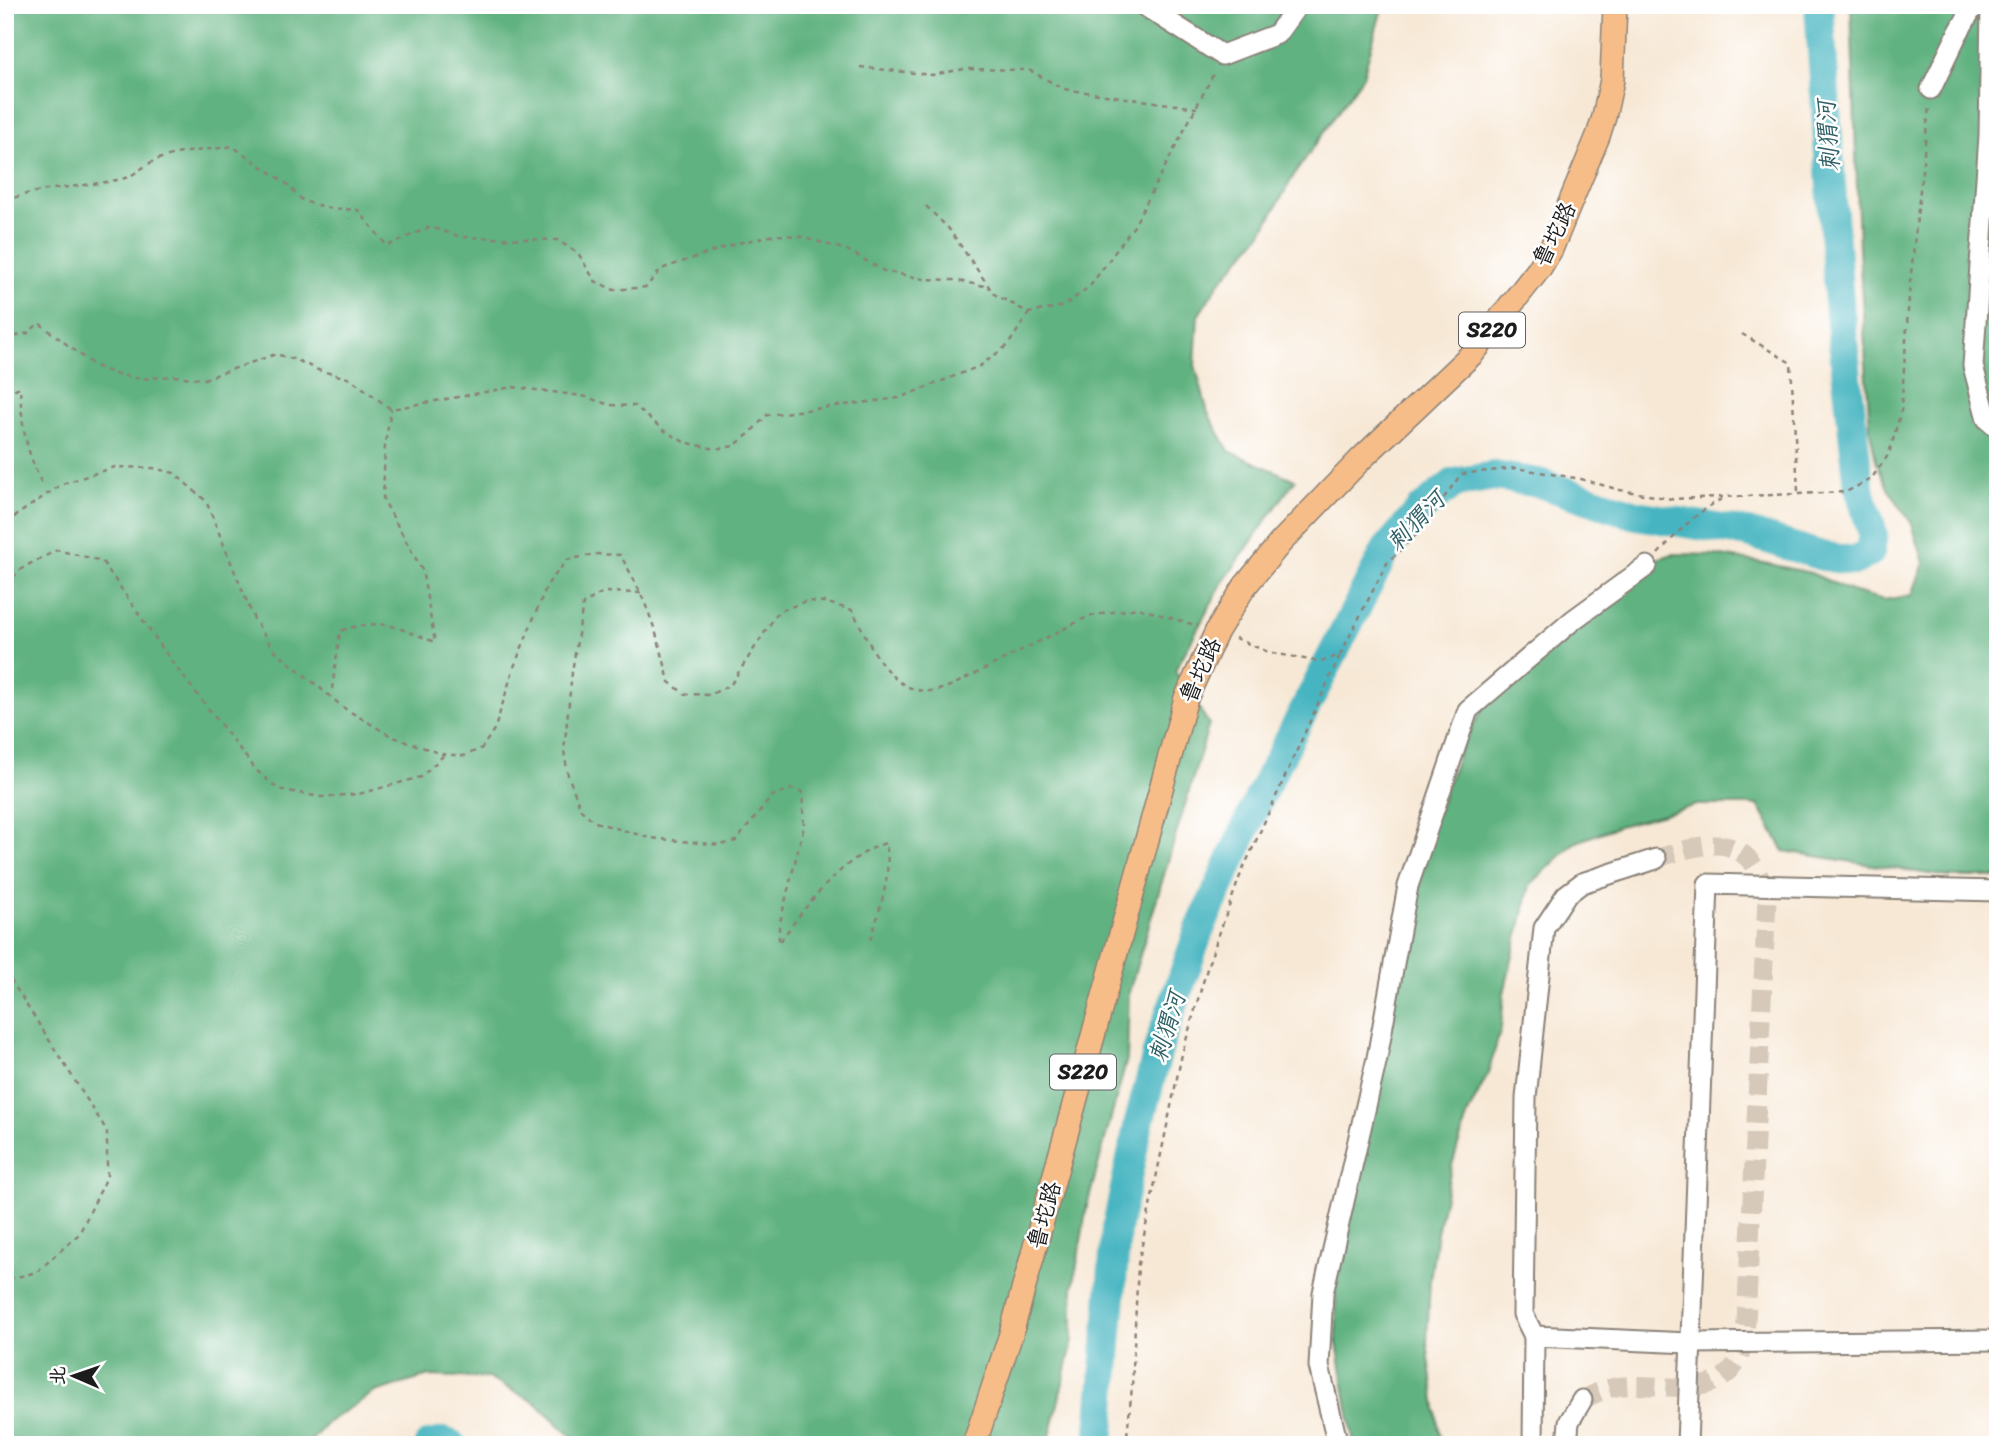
<svg xmlns="http://www.w3.org/2000/svg" width="2003" height="1450" font-family="Sriracha,'LXGW WenKai TC',sans-serif">
<style>
.forest{fill:#60b280;stroke:#3e674e;stroke-width:2}
.lines{fill:none;stroke-linecap:round;stroke-linejoin:round}
.river{stroke:#47b5c1;stroke-width:30}
.minor-tunnel{stroke:#d6c9b9;stroke-width:19;stroke-dasharray:19 10;stroke-linecap:butt}
.minor-casing{stroke:#8a8278;stroke-width:23}
.major-casing{stroke:#8a8278;stroke-width:26}
.path{stroke:#8a8278;stroke-width:2.5;stroke-dasharray:5 5;stroke-linecap:butt}
.minor{stroke:#fff;stroke-width:19}
.major{stroke:#f7bd88;stroke-width:23}
.major-bridge-casing{stroke:#8a8278;stroke-width:26;stroke-linecap:butt}
.major-bridge{stroke:#f7bd88;stroke-width:23}
.labels{text-anchor:middle;stroke-width:5;stroke-linejoin:round;paint-order:stroke}
.shield{fill:#fff;stroke:#606060;stroke-width:2}
.shield-label{font-size:21px;font-weight:bold;fill:#1c1c1c}
.street-label{font-size:23px;fill:#1c1c1c;stroke:#fff}
.water-label{font-size:24px;font-style:italic;fill:#2f6166;stroke:#fff}
</style>
<rect width="100%" height="100%" fill="#fff"/>
<filter id="ink" filterUnits="userSpaceOnUse"><feTurbulence type="fractalNoise" baseFrequency=".0143" numOctaves="2"/><feDisplacementMap in="SourceGraphic" scale="14" xChannelSelector="R" yChannelSelector="G"/><feConvolveMatrix kernelMatrix="1 2 1 2 8 2 1 2 1" color-interpolation-filters="sRGB"/></filter>
<filter id="wash" filterUnits="userSpaceOnUse"><feTurbulence type="fractalNoise" baseFrequency=".00686" numOctaves="4" result="noise"/><feDisplacementMap in="SourceGraphic" scale="28" xChannelSelector="R" yChannelSelector="G"/><feGaussianBlur stdDeviation="1.57" result="paint"/><feColorMatrix in="noise" values="0 0 0 0 0 0 0 0 0 0 0 0 0 0 0 0 0 1.4 0 .05"/><feComposite in="paint" operator="in"/></filter>
<g filter="url(#wash)">
<rect width="100%" height="100%" fill="#f7e8d5"/>
<g class="forest">
<path d="M5,5H1383L1363,76L1294,175L1261,234L1219,283L1198,316L1195,365L1208,413L1229,451L1295,480L1221,585L1175,671L1209,724L1129,992L1127,1059L1087,1206L1073,1288V1341L1048,1445H581L535,1402L488,1378L429,1376L375,1392L328,1422L307,1445H5Z"/>
<path d="M1851,5H1998V877H1948L1784,851L1758,805H1697L1619,826L1574,843L1530,885L1504,993L1501,1028L1488,1074L1468,1114L1452,1165L1437,1232L1430,1280L1427,1343L1441,1445H1354L1337,1343L1335,1287L1343,1226L1406,897L1461,747L1492,694L1641,564L1673,554L1715,555L1765,563L1811,573L1851,591L1884,600L1912,595L1924,563L1912,524L1888,488L1876,461L1870,430L1859,249Z"/>
</g>
<g class="lines">
<g class="river">
<path d="M429,1445L444,1442L452,1445"/>
<path d="M1099,1445L1116,1230L1139,1122L1161,1039L1199,931L1260,796L1386,550L1421,509L1454,483L1494,476L1539,483L1636,515L1748,533L1822,556L1854,561L1870,552L1873,534L1859,487L1839,304L1819,5"/>
</g>
</g>
</g>
<g filter="url(#ink)">
<g class="lines">
<path class="minor-tunnel" d="M1582,1400C1596,1393 1608,1387 1623,1386C1661,1382 1716,1402 1738,1360C1743,1349 1744,1334 1746,1322L1767,900C1751,830 1711,840 1656,859"/>
<g class="minor-casing">
<g id="minor">
<path d="M1143,5L1222,55L1277,34L1298,5"/>
<path d="M1991,5L1989,136L1973,366L1987,419L1998,428"/>
<path d="M1931,89L1957,35L1974,5"/>
<path d="M1534,1336L1523,1314L1526,1098L1544,928L1566,895L1582,883L1656,859"/>
<path d="M1338,1445L1319,1366L1323,1293L1377,1058L1408,886L1468,710L1573,620L1647,566"/>
<path d="M1533,1445L1534,1336L1689,1343L1998,1340"/>
<path d="M1567,1445L1569,1422L1582,1400"/>
<path d="M1687,1445L1708,884L1998,891"/>
</g>
</g>
<g class="major-casing">
<g id="major">
<path d="M1245,586L1281,542L1361,459L1473,353L1539,269L1551,249L1598,136L1604,117L1612,80L1615,5"/>
<path d="M974,1445L1011,1334L1186,698"/>
</g>
</g>
<g class="path">
<path d="M860,67L932,75L964,69L1029,70L1064,89L1197,108"/>
<path d="M5,201C43,186 82,188 121,179C133,177 143,166 154,161C179,150 206,151 232,146L286,183L303,201L329,208L358,210L387,246L430,227L461,237L557,240L578,253L595,281L614,290L646,287L661,269L738,243L775,235L798,236L847,250L884,271L924,279L953,280L989,287"/>
<path d="M926,206L949,229L994,294L1029,313L1064,306L1090,286L1134,226L1215,71"/>
<path d="M1742,334L1791,363L1798,491"/>
<path d="M5,339L28,333L39,323L95,366L115,374L141,379L173,376L204,379L276,354L299,361L318,370L351,379L391,409L513,387L583,396L610,405L635,406L663,430L684,442L715,449L734,446L749,434L767,415L899,398L980,366L1008,345L1029,313"/>
<path d="M5,393L20,387C22,428 25,448 43,486"/>
<path d="M5,523L62,484L115,467L153,468L174,473L206,501L254,619L273,649L344,708L391,736L442,754L464,756L482,748L495,728L514,667L547,585L567,560L595,554L620,555C645,595 659,637 669,682L685,694L710,695L731,684L778,612L806,601L824,602L852,610C870,642 887,694 932,691C938,691 946,687 953,685L1089,616L1138,608L1198,626"/>
<path d="M1658,554C1678,532 1696,512 1722,499"/>
<path d="M5,584L24,567L57,550L102,561L172,662L256,770L278,789L320,797L359,794L421,777L443,756"/>
<path d="M641,593L603,592L583,604L572,672L564,751L568,775L581,810L595,822L650,838L720,845L736,841L772,796L791,789L802,792L804,826L779,926V943C805,907 843,856 886,843C892,878 879,911 869,944"/>
<path d="M1235,638L1268,652L1320,662L1340,655L1387,563L1420,531L1461,474L1516,468L1581,479L1620,490L1672,499L1846,492L1871,479L1889,454L1901,411L1910,283L1929,106"/>
<path d="M332,689L340,631C383,617 395,627 435,642L422,570L383,499L385,445L391,409"/>
<path d="M5,971L107,1131V1177L79,1234L37,1272L5,1280"/>
<path d="M1126,1445L1132,1387L1138,1264L1182,1054L1209,962L1240,876L1340,655"/>
</g>
<use href="#minor" class="minor"/>
<use href="#major" class="major"/>
<g class="major-bridge-casing">
<path id="major-bridge" d="M1186,698L1217,631L1245,586"/>
</g>
<use href="#major-bridge" class="major-bridge"/>
</g>
</g>
<g class="labels">
<g class="shield">
<rect x="1459" y="312.5" width="66" height="35" rx="5"/>
<rect x="1050" y="1054.5" width="66" height="35" rx="5"/>
</g>
<g class="shield-label">
<text x="1492" y="337">S220</text>
<text x="1083" y="1079">S220</text>
</g>
<g class="street-label">
<text transform="translate(1554 234) rotate(-64)" y="8">鲁坨路</text>
<text transform="translate(1200 670) rotate(-66)" y="8">鲁坨路</text>
<text transform="translate(1044 1215) rotate(-75)" y="8">鲁坨路</text>
</g>
<g class="water-label">
<text transform="translate(1828 136) rotate(-94)" y="8">刺猬河</text>
<text transform="translate(1416 521) rotate(-46)" y="8">刺猬河</text>
<text transform="translate(1167 1027) rotate(-73)" y="8">刺猬河</text>
</g>
</g>
<rect width="2003" height="1450" fill="none" stroke="#fff" stroke-width="28"/>
<g transform="translate(74 1376) rotate(272)" stroke="#ffffff" stroke-width="5" paint-order="stroke">
<path d="M0-5L12 26L0 18L-12 26Z" fill="#1c1c1c"/>
<text y="-10" font-size="19" font-weight="bold" text-anchor="middle" fill="#1c1c1c">北</text>
</g>
</svg>
